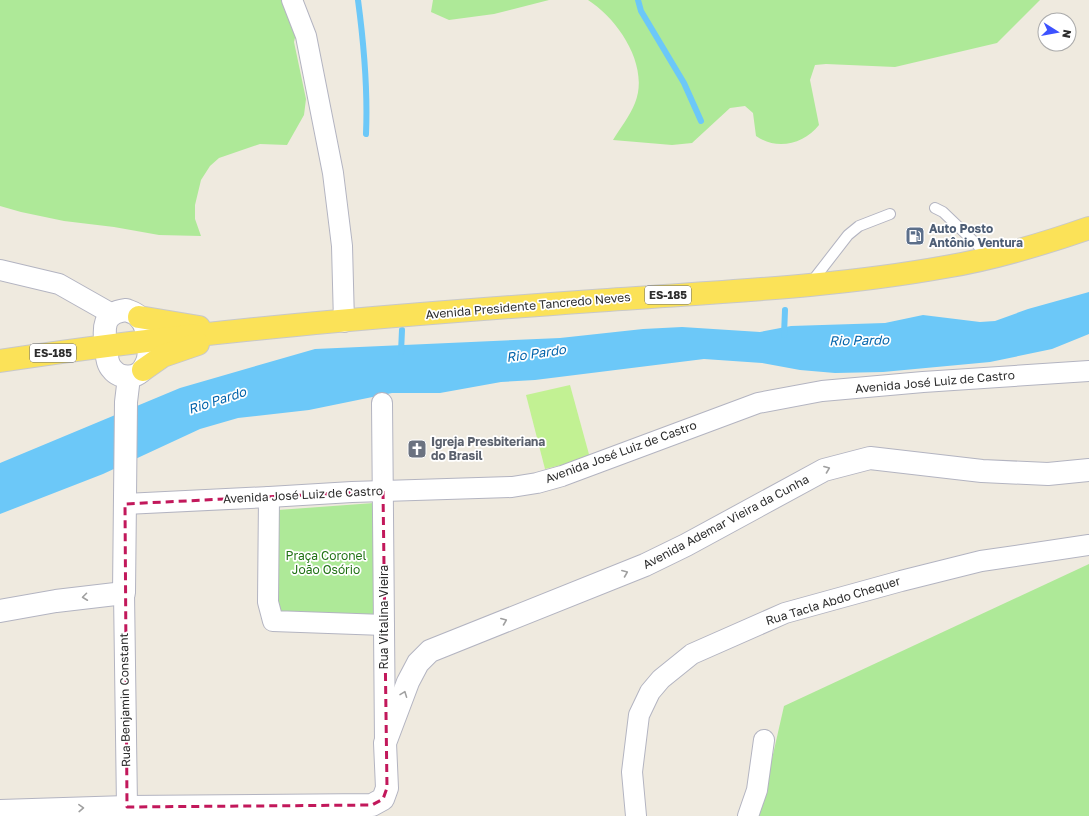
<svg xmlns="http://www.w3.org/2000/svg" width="1089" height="816" font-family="'Golos Text',sans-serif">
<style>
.green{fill:#aee998}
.pitch{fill:#c2f193}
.water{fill:#6cc8f8}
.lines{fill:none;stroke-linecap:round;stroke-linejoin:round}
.stream{stroke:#6cc8f8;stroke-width:6}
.service-casing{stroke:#b3b4c1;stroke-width:12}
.minor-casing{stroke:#b3b4c1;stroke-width:22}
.tertiary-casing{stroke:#b3b4c1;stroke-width:24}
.primary-casing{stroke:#c8c8c8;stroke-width:24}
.service{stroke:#fff;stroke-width:10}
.minor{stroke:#fff;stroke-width:20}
.tertiary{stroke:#fff;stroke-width:22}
.primary{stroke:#fbe258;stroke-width:22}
.oneway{stroke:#a0a0a0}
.marked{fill:none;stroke:#c2185b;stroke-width:3;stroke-dasharray:8 5;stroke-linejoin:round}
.labels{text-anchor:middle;stroke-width:3.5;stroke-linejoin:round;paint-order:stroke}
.shield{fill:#fff;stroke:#6c6c6c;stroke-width:1}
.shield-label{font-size:11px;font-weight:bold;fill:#2d2d2d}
.service-label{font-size:12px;font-weight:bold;fill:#4e5e75;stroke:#fff;text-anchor:start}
.street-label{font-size:12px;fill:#2d2d2d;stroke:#fff}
.worship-label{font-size:12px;font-weight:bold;fill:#5b616d;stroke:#fff;text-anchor:start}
.park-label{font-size:12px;fill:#217215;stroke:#fff}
.water-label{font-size:13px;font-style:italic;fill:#0364ab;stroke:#fff}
</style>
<rect width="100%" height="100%" fill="#efeadf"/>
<g class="green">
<path d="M0,0H304L294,42L306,99L304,115L287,145L260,144L219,158L210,166L201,180L195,205V219L201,236L159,235L114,227L64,221L21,212L0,206Z"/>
<path d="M433,0H549L494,14L449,20L431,12Z"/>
<path d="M588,0H1040L997,43L895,67L826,64L815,65L810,80L819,125C804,144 777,151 756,136L753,113L745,106L730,108L692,143L672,145L613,140C620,128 630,116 635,103C650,66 618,19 588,0Z"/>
<path d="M374,503L373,615L278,616V510Z"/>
<path d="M1089,564V816H759L784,706Z"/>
</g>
<path class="pitch" d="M570,385L590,458L545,469L526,395Z"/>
<path class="water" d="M1089,292V334L1052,349L990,362L883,372L835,373L800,370L762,363L704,359L535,380L501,382L440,393H392L309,410L238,418L200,429L103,474L0,514V463L180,388L315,349L560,338L643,329L682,327L760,332L791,326L885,323L923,315L980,322L995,321L1028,309Z"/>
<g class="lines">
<g class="stream">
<path d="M358,0C364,45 368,88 366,134"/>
<path d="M638,0L641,11L684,83L701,121"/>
<path d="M784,335L785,310"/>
<path d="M401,352L402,330"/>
</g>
<g class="service-casing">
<g id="service">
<path d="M935,208L943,212L990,257"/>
<path d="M810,284L848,235L859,226L890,214"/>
</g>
</g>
<g class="minor-casing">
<g id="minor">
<path d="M292,0L306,36L333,173L342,246L344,322"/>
<path d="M0,270L59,284L112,314"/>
<path d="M382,403L385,741"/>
<path d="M269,497L268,602L273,621L384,625"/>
<path d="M125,504L269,497L352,492L512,487L537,483L562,476L758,403L822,391L923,382L1089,371"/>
<path d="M124,593L127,807"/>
<path d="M636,816L632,772L639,715L650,692L661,679L692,654L785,613L901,581L981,561L1089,545"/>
<path d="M748,816L757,790L764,740"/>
</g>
</g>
<g class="tertiary-casing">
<g id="tertiary">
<path d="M126,310C131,312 136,313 139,317C149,327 152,355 145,366C139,379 120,380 112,369C107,364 107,356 106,349C104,329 101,313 126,310Z"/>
<path d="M0,611L56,601L124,593L126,402L129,377"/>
<path d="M0,811L127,807L372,805L383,799L387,788L385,743L408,682L418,663L430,651L645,565L686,545L824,470L870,458L982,471L1048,474L1089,470"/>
</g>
</g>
<g class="primary-casing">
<g id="primary">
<path d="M139,317L199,327"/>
<path d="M0,361C196,331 395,315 593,301C711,292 829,288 945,267C994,259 1043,244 1089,228"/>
<path d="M143,370L163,356L198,344"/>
</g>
</g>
<use href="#service" class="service"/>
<use href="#minor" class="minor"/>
<use href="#tertiary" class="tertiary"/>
<use href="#primary" class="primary"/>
</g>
<defs><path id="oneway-chevron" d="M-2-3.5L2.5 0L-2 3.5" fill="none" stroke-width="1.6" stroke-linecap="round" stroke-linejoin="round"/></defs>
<g class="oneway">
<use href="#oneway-chevron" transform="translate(827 469) rotate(-21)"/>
<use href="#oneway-chevron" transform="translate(625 573) rotate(-22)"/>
<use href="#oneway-chevron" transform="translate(85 597) rotate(173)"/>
<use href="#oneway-chevron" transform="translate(504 621) rotate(-22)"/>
<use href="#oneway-chevron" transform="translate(404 694) rotate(-69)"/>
<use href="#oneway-chevron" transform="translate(81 808) rotate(-2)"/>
</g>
<path class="marked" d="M383,491L387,788L383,799L372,805L127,807L125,504Z"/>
<defs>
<g id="fuel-square" transform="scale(1)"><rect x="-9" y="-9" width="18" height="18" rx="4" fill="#5c6f8a" stroke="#fff"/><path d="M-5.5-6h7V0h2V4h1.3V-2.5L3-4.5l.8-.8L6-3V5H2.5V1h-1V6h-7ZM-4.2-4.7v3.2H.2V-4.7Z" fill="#fff"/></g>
<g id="church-square" transform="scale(1)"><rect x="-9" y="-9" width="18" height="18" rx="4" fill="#6b7280" stroke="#fff"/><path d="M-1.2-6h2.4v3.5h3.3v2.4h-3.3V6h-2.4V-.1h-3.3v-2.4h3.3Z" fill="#fff"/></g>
</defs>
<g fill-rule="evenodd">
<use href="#fuel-square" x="915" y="236"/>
<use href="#church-square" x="417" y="449"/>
</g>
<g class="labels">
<g class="shield">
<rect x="645" y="286" width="46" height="18" rx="3"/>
<rect x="30" y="344" width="46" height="18" rx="3"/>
</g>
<g class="shield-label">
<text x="668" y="299">ES-185</text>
<text x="53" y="357">ES-185</text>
</g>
<g class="service-label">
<text x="929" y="233">Auto Posto<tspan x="929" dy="14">Antônio Ventura</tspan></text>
</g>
<g class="street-label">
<text transform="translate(528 306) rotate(-5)" y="4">Avenida Presidente Tancredo Neves</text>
<text transform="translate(935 382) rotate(-5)" y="4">Avenida José Luiz de Castro</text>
<text transform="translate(621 452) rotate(-20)" y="4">Avenida José Luiz de Castro</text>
<text transform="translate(303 495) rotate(-3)" y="4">Avenida José Luiz de Castro</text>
<text transform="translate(726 522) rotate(-28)" y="4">Avenida Ademar Vieira da Cunha</text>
<text transform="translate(833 601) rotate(-17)" y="4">Rua Tacla Abdo Chequer</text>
<text transform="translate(384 617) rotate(-90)" y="4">Rua Vitalina Vieira</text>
<text transform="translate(125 700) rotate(-91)" y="4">Rua Benjamin Constant</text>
</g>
<g class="worship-label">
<text x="431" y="446">Igreja Presbiteriana<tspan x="431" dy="14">do Brasil</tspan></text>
</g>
<g class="park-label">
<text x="326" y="560">Praça Coronel<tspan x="326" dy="14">João Osório</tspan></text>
</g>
<g class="water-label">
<text transform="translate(859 340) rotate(-1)" y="5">Rio Pardo</text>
<text transform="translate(536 353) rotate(-8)" y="5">Rio Pardo</text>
<text transform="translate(217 400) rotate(-18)" y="5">Rio Pardo</text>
</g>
</g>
<g transform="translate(1057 32) rotate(101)"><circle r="19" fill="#ffffff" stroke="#ababab"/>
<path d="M0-3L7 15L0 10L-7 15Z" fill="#3d52ff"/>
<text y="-6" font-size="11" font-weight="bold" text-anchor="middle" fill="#2d2d2d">N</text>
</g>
</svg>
